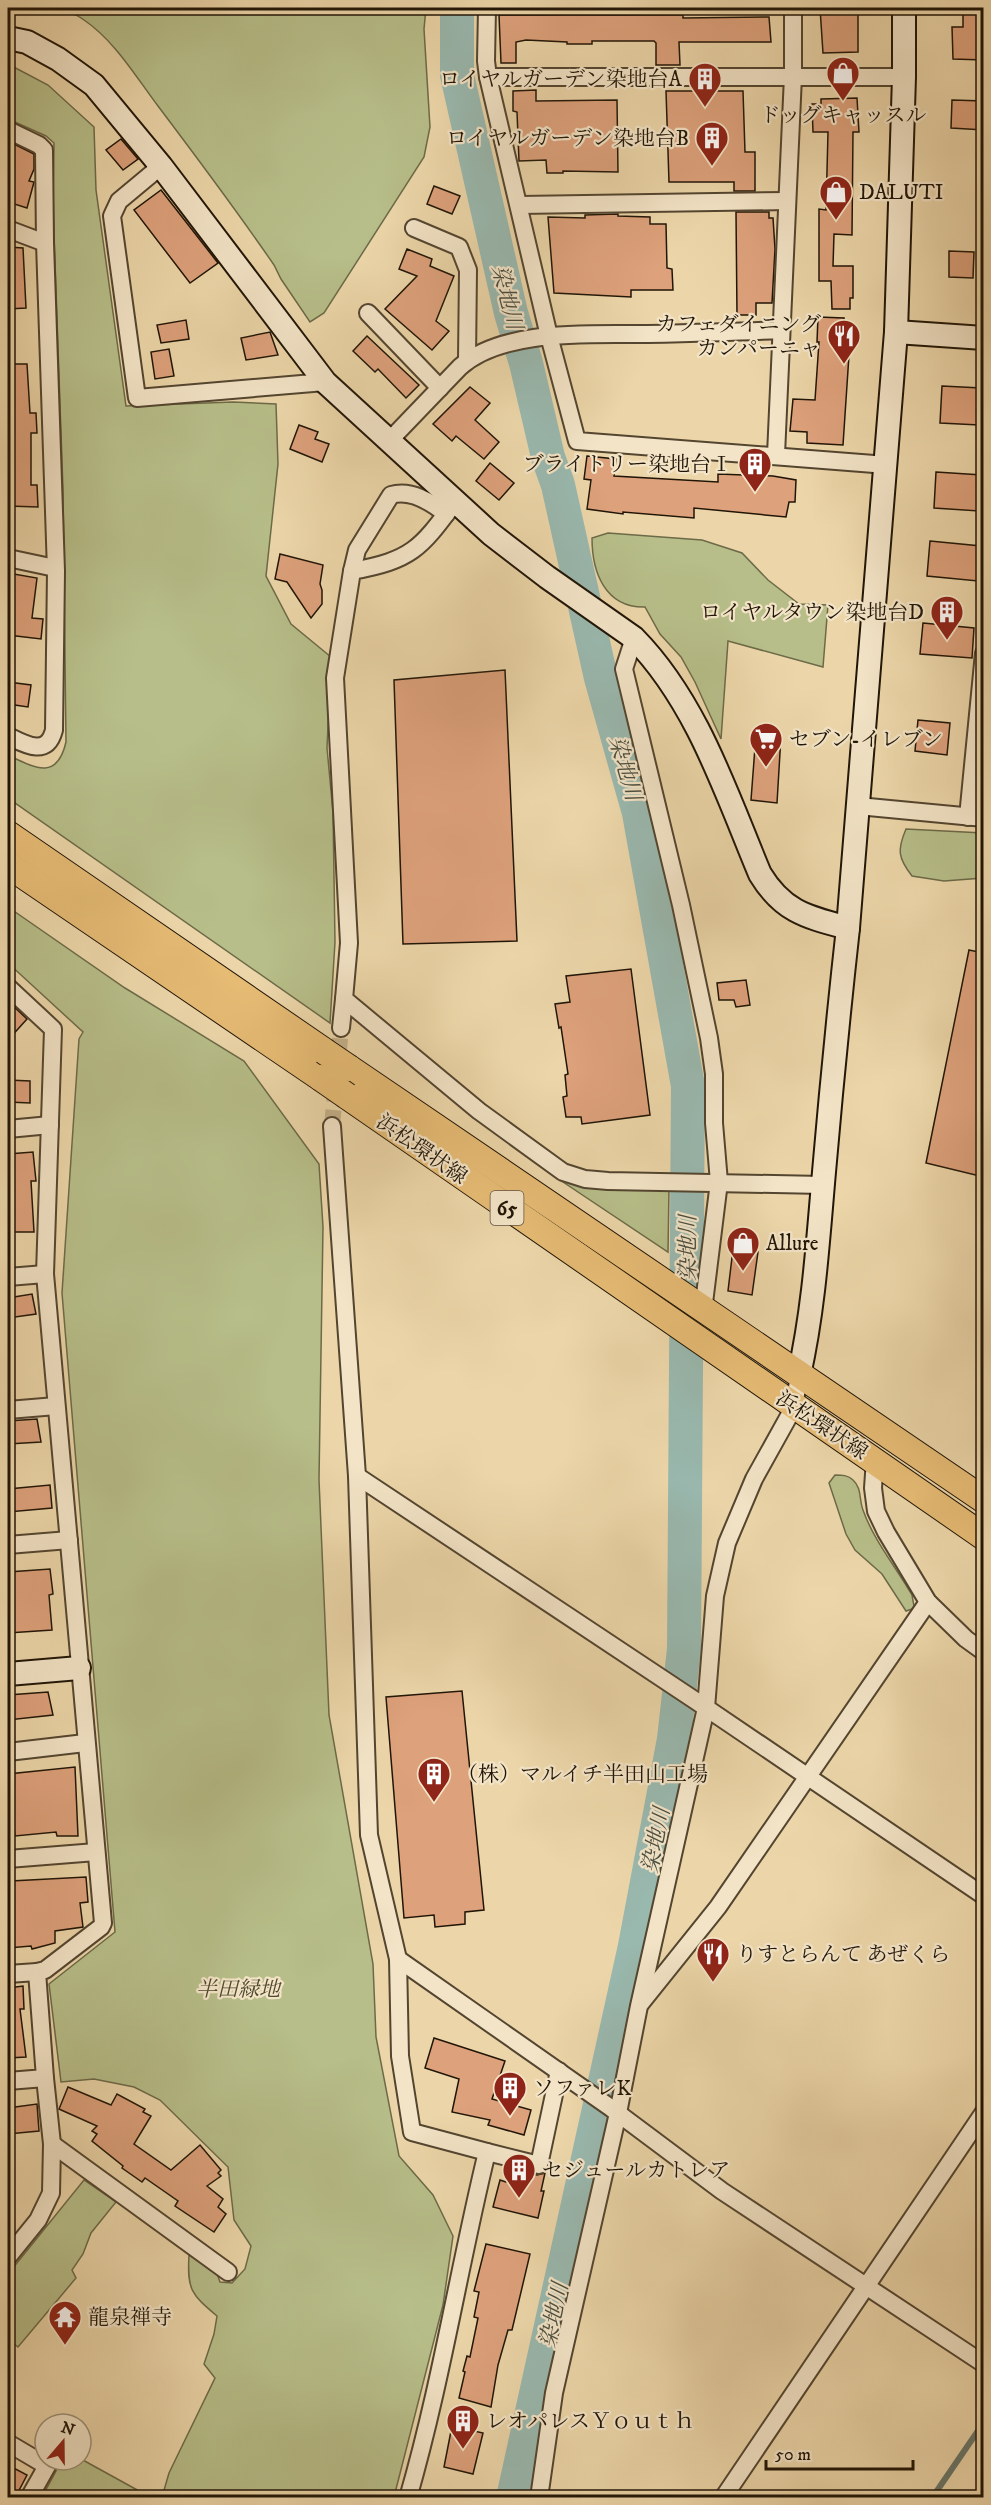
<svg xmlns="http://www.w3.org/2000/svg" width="991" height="2505" font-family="'IM FELL DW Pica','Noto Serif JP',serif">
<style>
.green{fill:#b7be89;stroke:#6c6a48;stroke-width:1.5}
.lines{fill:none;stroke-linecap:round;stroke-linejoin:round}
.stream{stroke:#69776b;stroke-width:6}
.river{stroke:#99b8ae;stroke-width:34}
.building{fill:#dda17b;stroke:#201507;stroke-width:1.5}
.street-tunnel{stroke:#c3af89;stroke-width:16;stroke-dasharray:16 8;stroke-linecap:butt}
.street-casing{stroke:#534530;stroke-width:20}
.secondary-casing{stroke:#201507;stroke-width:26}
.primary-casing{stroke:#201507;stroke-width:28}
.street{stroke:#f3e4c7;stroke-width:16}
.secondary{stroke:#f3e4c7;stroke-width:22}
.primary{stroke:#e6bb74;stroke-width:26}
.primary-bridge-casing{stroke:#201507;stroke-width:28;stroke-linecap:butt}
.primary-bridge{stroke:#e6bb74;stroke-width:26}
.labels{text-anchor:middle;stroke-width:4.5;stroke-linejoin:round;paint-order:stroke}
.shield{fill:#f3e4c7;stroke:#5f5341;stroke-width:1.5}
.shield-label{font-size:20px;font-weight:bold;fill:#201507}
.poi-label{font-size:21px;fill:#201507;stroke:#f3e4c7;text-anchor:start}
.street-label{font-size:21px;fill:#201507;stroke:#f3e4c7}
.park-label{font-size:21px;font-style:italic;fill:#4d482e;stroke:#f3e4c7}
.water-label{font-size:22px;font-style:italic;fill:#4a4e41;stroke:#f3e4c7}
</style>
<rect width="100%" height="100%" fill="#ecd6a9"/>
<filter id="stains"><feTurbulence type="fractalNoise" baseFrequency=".00333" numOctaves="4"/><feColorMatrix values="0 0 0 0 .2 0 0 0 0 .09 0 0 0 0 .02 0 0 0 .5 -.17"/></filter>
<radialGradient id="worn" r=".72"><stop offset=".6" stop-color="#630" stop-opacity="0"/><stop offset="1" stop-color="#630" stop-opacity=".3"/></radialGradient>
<g class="green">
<path d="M45,8H426L424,29L430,127L424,157L324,313L310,322L281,279L274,265C237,211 198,159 158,106C136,77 115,41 84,20C72,11 59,10 45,8Z"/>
<path d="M8,64L48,85L94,127L96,190L126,406L233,402L276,404L278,464L266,576L291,624L331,657L327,748L333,812L335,942L330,1023L8,798V755C33,767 57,782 66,742L63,490L53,205L54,143L46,136L8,119Z"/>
<path d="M608,533L702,540L742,553L768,580L799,604L828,605L823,667L728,641L721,739L695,682L681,657L660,634L645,607C605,608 592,572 592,538Z"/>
<path d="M906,829L983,833V878L944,881L912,876C898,858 897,850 906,829Z"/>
<path d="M8,907L125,988L244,1061L319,1164L323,1227L319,1480L329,1715L373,1964L376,2037L399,2156L433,2195L453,2236L443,2305L394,2497H162L169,2473L215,2378L204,2364L214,2334L217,2316C191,2294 187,2290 189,2255L216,2271L220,2282L232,2283L245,2269L251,2246L234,2220L228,2167L160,2100L134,2087L94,2079L61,2082L49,1984L115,1932L62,1293L79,1039L83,1032L8,963Z"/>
<path d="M545,1170L569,1180L669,1188L668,1252Z"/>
<path d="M835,1475C842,1475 848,1475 853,1480C862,1488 859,1500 863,1510C874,1541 896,1567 912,1595L914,1606L912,1609L906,1611L882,1574L855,1550L846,1534L829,1483Z"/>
<path d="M84,2180L116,2202L91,2233L83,2254L72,2270L76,2278L18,2347L8,2339V2274Z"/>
<path d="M81,2459L150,2497H42L62,2460Z"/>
</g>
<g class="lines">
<path class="stream" d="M932,2498L984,2422"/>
<path class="river" d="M457,8V75L511,313L526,363L548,457L558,485L601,678L639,813L688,1086L684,1649L674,1739L635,1946L513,2498"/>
</g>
<g class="building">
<path d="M820,8H858V52L823,53Z"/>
<path d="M963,8H984V60L953,59L952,27H963Z"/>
<path d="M499,15H683V18L769,17L771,42H679L680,65H656V43L654,41H592V44H567V42L526,40L516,42V63H501Z"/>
<path d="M536,90V101L617,100L618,172L563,171V173H547L546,160L519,161L517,112L513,111V91Z"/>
<path d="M666,91H743L745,152H755V191H734V182H669Z"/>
<path d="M857,98L859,132H853L852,235L834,234L833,266H853V298H850V309H832L831,281H819V209L826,210L828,132H813L812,104H821V99Z"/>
<path d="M952,100L984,101V130L951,128Z"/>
<path d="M121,139L138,159L123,170L106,150Z"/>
<path d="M8,141L34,154V169L29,181L34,182L27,208L8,202Z"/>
<path d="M434,186L460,196L452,214L427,204Z"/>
<path d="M161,190L218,263L190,283L134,210Z"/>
<path d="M736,212H769V218H773L775,249L772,303H756V315H737Z"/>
<path d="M618,214V216L650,217V224H666L667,268L672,269L673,290H631V297L554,293L548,217L585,218V215Z"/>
<path d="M8,247L23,248L26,308L8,309Z"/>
<path d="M407,249L432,259L430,266L454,276L436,321L449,331L432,350L385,309L417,276L399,269Z"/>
<path d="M949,251L974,252L973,278L949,277Z"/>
<path d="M818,317L844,318L841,355H849L843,445L807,443V432L790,431L793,399L815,400L819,342H817Z"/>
<path d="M186,320L189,339L161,343L157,325Z"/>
<path d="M270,332L278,355L246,360L241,338Z"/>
<path d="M367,336L419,385L406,398L378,369L375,372L353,351Z"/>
<path d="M169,349L174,376L155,379L151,352Z"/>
<path d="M8,364H27L30,413H36L37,433H31V485H37L38,507L8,506Z"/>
<path d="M942,386L981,388L979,425L940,423Z"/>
<path d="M470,387L490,403L475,420L499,442L484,459L456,436L452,441L433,424Z"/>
<path d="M299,425L318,432L315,439L329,444L322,462L290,449Z"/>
<path d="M587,456L616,459L614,476L718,482V474L773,476L796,480L795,502H789L786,517L694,508V518L623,512V514L587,509L591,480L584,479Z"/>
<path d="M490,463L514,483L499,500L476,481Z"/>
<path d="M936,472L982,475L979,511L934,508Z"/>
<path d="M930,541L981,546L978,581L927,576Z"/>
<path d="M280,554L323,565L320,584L322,590V604L311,618L287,582L275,579Z"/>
<path d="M8,573L37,578L32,618L43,619L41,639L8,635Z"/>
<path d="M923,623L974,628L972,658L920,654Z"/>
<path d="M505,670L517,941L403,944L394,680Z"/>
<path d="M8,682L31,685L28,707L8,704Z"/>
<path d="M918,720L950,723L947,755L915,751Z"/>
<path d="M759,730L775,731L776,735L781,736L777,803L751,800L756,734H759Z"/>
<path d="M969,950L984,953V1177L926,1163Z"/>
<path d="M631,969L650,1115L582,1124L581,1117H566L563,1097L567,1096L565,1075L568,1074L561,1027L559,1028L555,1004L570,1002L566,976Z"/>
<path d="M746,980L750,1005L736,1007L734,1000H719L717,983Z"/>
<path d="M8,1001L27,1019L8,1040Z"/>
<path d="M8,1080L30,1081V1103L8,1102Z"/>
<path d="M33,1152L36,1181H31L34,1232H8V1154Z"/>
<path d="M733,1249L758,1252L752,1295L728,1291Z"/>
<path d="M32,1294L36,1314L8,1318V1298Z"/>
<path d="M37,1419L41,1442L8,1444V1421Z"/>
<path d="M50,1485L52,1508L8,1512V1489Z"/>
<path d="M50,1569L53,1594L49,1595L52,1630L8,1633V1572Z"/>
<path d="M462,1691L484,1910L465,1912V1924L435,1927L434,1915L404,1918L386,1697Z"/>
<path d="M48,1692L53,1715L8,1720V1695Z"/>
<path d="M75,1767L78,1836H57L56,1832L15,1836L11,1801H8V1774Z"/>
<path d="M86,1877L88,1902L80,1903L83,1927L55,1931V1943L32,1949L31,1946L8,1948V1888H11V1881Z"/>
<path d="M23,1986L24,2009H20L26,2057L8,2058V1988Z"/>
<path d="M434,2038L505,2061L492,2099L531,2110L524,2135L488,2125L490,2120L452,2112L459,2079L425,2068Z"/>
<path d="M68,2087L111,2105L117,2094L145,2109L143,2112L151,2116L134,2144L171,2170L200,2145L221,2170L218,2173L221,2176L207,2186L223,2199L218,2207L226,2214L214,2232L175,2206L178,2201L145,2178L142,2182L122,2168L123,2166L92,2141L97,2134L92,2131L97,2126L59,2109Z"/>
<path d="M37,2104L39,2131L8,2134V2108Z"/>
<path d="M514,2169L537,2175L545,2173L541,2191H544L538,2218L493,2207L500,2180L506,2182L509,2170Z"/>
<path d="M486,2244L530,2254L512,2330H508L498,2365L491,2407L459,2398L465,2372L463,2371L467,2356L470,2357L478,2318L474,2317L479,2292L474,2291Z"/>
<path d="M452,2426L483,2433L473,2474L444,2467Z"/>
<path d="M8,2465L27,2475L15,2498H8Z"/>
</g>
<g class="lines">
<path class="street-tunnel" d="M332,1126L341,1028"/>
<g class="street-casing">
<g id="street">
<path d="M487,8L486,61L488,77L549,336L577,441L887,465"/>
<path d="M488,77H904"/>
<path d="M8,130L39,145L44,150L45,243"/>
<path d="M161,166L119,201L112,216L137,398L325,382"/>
<path d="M520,205L787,201"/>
<path d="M414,228L459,247L468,270L467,360"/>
<path d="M8,229L45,243L56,571L54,730C47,757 26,745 8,736"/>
<path d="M368,313L440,388"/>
<path d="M388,442L460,367C503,328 592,335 647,334C692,333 736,332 781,330"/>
<path d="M776,455L793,76V8"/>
<path d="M455,502C420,549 412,560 352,571L335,678L349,943L344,999L479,1111L563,1172L585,1179L608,1181L823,1185"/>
<path d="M8,558L55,568"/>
<path d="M352,571L357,550L391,495C411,489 431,502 446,514"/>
<path d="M634,638L624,669L681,905L709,1038L714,1074V1123L719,1182L703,1311"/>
<path d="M858,806L984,818"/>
<path d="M968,817L984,653"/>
<path d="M8,987L53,1029L45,1274L103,1923L101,1927L45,1970L37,1972L45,2078L8,2081"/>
<path d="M341,1028L344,999"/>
<path d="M332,1126L357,1476L369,1835L398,1959L400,2056L412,2132L487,2152C459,2267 441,2384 408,2498"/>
<path d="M8,1129L50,1125"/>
<path d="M8,1277L45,1274"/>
<path d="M8,1410L56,1406"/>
<path d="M875,1460L873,1488L876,1511L886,1532L928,1602L966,1639L984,1652"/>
<path d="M357,1476L696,1701L984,1896"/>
<path d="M8,1545L69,1540"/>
<path d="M8,1752L85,1743"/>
<path d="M8,1859L96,1852"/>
<path d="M398,1959L611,2108L722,2191L984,2364"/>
<path d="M8,1974L37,1972"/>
<path d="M641,2003L718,1907L928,1602"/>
<path d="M52,2144L228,2272"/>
<path d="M487,2152L539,2165L559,2071"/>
<path d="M8,2257L38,2220L51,2193L52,2144L45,2078"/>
<path d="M8,2443L47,2466L29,2498"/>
<path d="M539,2498L554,2393L618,2113L639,2006L706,1708L715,1596L727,1543L754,1479L794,1407L799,1375"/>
<path d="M723,2498L984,2112"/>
</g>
</g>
<g class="secondary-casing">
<g id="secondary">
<path d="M8,38L27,42L58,59L94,85L161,166L325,382L491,534L547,577L634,638C697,702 726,793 760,874C783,912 807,917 848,928C839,1009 831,1091 824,1172C818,1240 814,1308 799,1375"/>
<path d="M896,332L984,338"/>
<path d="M848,928L896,332L904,77V8"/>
<path d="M8,1674L79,1668"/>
</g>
</g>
<g class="primary-casing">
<g id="primary">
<path d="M8,834L324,1051"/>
<path d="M8,865L321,1078"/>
<path d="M349,1068L984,1500"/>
<path d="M347,1096L984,1537"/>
</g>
</g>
<use href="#street" class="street"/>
<use href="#secondary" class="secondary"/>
<use href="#primary" class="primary"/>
<g class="primary-bridge-casing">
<g id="primary-bridge">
<path d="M324,1051L349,1068"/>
<path d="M321,1078L347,1096"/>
</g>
</g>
<use href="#primary-bridge" class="primary-bridge"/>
</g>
<defs>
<g id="shop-pin" transform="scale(1.725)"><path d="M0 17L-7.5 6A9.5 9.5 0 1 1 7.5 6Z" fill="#8f2418" stroke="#f3e4c7"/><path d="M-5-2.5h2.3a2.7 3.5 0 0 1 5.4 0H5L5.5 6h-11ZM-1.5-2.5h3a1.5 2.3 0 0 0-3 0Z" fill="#fff"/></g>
<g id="building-pin" transform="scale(1.725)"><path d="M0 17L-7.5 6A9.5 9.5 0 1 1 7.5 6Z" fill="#8f2418" stroke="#f3e4c7"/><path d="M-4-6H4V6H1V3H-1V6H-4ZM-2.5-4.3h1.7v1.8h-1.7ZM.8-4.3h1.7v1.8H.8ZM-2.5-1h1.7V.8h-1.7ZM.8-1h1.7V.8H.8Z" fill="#fff"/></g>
<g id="restaurant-pin" transform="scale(1.725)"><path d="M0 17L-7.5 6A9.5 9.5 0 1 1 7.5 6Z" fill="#8f2418" stroke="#f3e4c7"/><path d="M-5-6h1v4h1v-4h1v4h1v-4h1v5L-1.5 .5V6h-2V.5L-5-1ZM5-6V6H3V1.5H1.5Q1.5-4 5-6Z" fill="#fff"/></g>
<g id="supermarket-pin" transform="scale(1.725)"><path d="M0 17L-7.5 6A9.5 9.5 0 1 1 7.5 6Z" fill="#8f2418" stroke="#f3e4c7"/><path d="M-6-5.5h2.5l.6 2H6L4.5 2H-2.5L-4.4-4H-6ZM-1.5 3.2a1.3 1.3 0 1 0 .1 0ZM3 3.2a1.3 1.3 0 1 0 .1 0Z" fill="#fff"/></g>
<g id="temple-pin" transform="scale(1.725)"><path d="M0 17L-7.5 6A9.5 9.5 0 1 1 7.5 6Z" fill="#8f2418" stroke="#f3e4c7"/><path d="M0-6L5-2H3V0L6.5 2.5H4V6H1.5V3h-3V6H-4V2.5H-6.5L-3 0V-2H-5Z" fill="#fff"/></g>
</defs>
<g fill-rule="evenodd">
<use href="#shop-pin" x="843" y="73"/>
<use href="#building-pin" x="705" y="79"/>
<use href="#building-pin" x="712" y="138"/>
<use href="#shop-pin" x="836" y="192"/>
<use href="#restaurant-pin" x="844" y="336"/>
<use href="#building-pin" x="755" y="464"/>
<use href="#building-pin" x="947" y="612"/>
<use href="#supermarket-pin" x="766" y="739"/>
<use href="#shop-pin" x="743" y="1243"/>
<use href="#building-pin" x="434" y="1774"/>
<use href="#restaurant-pin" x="713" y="1954"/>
<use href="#building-pin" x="510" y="2088"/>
<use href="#building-pin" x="519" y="2170"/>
<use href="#temple-pin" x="65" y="2317"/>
<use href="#building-pin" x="463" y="2421"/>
</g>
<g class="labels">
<rect class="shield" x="490.5" y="1191" width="33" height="34" rx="4.5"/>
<g class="shield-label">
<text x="507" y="1215">65</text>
</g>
<g class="poi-label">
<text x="682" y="86" text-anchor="end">ロイヤルガーデン染地台A</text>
<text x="843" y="122" text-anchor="middle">ドッグキャッスル</text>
<text x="689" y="145" text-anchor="end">ロイヤルガーデン染地台B</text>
<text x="859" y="199">DALUTI</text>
<text x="821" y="331" text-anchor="end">カフェダイニング<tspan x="821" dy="24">カンパーニャ</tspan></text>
<text x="732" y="471" text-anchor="end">ブライトリー染地台Ⅰ</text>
<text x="924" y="619" text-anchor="end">ロイヤルタウン染地台D</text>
<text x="789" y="746">セブン-イレブン</text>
<text x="766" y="1250">Allure</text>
<text x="457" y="1781">（株）マルイチ半田山工場</text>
<text x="736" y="1961">りすとらんて あぜくら</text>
<text x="533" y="2095">ソファレK</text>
<text x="542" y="2177">セジュールカトレア</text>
<text x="88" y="2324">龍泉禅寺</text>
<text x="486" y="2428">レオパレスＹｏｕｔｈ</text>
</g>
<g class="street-label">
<text transform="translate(422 1149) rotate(35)" y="7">浜松環状線</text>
<text transform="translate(822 1425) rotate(34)" y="7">浜松環状線</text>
</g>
<g class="park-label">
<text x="238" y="1996">半田緑地</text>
</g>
<g class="water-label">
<text transform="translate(508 297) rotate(76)" y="8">染地川</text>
<text transform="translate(626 768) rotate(74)" y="8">染地川</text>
<text transform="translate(687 1248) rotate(-90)" y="8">染地川</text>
<text transform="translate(655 1840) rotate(-79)" y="8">染地川</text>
<text transform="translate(553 2315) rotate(-78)" y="8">染地川</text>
</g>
</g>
<rect width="991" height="2505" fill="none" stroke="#ecd6a9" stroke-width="30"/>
<rect x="9" y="9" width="973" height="2487" fill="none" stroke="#201507" stroke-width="3"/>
<rect x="15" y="15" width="961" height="2475" fill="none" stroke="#201507" stroke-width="1.5"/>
<g transform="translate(63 2442) rotate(20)"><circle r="28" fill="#f3e4c7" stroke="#9f917a" stroke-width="1.5"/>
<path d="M0-4.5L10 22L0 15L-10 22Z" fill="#8f2418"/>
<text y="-9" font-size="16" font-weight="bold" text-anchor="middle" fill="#201507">N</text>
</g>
<path d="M766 2460v9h147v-9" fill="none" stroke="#201507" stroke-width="3"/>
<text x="775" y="2460" font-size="18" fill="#201507" stroke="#f3e4c7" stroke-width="4.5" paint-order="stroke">50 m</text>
<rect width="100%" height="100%" filter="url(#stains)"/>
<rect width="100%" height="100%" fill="url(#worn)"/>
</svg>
